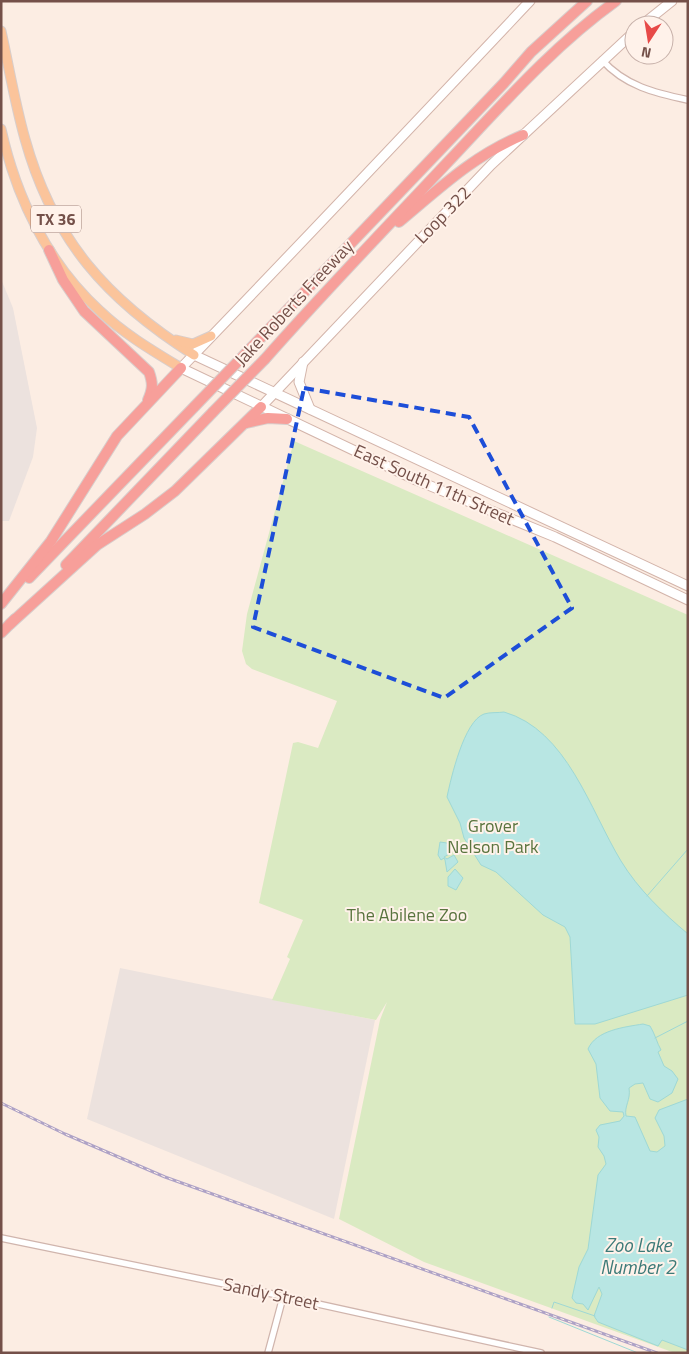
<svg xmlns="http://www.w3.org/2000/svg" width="689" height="1354" font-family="'Titillium Web',sans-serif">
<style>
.industrial{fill:#ece2de}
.green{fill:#daeac2}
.water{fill:#b8e6e3;stroke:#9ed8d5}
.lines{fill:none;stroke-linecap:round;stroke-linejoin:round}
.stream{stroke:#9ed8d5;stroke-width:1}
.minor-casing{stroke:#d0b5ad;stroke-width:8}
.secondary-casing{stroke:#d3b4aa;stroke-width:11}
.primary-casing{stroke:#d8cecc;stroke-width:11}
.motorway-casing{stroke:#d8cecc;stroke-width:12}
.minor{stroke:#fff;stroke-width:5.5}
.secondary{stroke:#fff;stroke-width:9}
.primary{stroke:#fbc49b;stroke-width:9}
.motorway{stroke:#f79f9a;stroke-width:10}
.rail-casing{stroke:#aea2c6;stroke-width:3}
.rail{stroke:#fff2ea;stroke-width:1;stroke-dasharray:4;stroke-linecap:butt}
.motorway-bridge-casing{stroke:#d8cecc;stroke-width:12;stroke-linecap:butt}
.motorway-bridge{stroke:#f79f9a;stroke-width:10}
.marked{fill:none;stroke:#1d4ed8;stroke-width:4;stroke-dasharray:10 6;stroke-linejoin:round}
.labels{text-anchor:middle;stroke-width:4;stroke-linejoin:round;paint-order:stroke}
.shield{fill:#fff2ea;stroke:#9e8179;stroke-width:1}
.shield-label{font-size:16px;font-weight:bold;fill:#745049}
.street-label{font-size:18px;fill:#745049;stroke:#fff2ea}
.park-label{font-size:18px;fill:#59743e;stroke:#fff2ea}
.water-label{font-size:19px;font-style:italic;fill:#3c7a78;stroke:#fff2ea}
</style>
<rect width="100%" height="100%" fill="#fcede3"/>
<g class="industrial">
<path d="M1,279L13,308L37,428L33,457L9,521H1Z"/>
<path d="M120,968L375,1020L334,1219L87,1119Z"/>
</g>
<path class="green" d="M294,441L688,615V1353H675L424,1262L339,1219L380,1020L387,1002L376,1020L272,1000L290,959L287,957L303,920L259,903L293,743L298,742L318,748L337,701L252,669L246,664L242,651L247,614Z"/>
<g class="water">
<path d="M504,712C567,730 590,810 621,861C638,889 663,913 688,934V995L595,1024H575L570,937L565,927L543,915L496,872L481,865L464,838L460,823L447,797C451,778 464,721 484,714C490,712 498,713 504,712Z"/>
<path d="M440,842L447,843L451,853L444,857L447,859L454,855L458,862L447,872L445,860L444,858L441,860L438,855Z"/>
<path d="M455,869L463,878L456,890L448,886V877Z"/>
<path d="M643,1024L650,1026C655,1034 657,1043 661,1050L658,1052L664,1066L672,1071L678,1079L672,1093L658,1102L650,1099L643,1083L635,1084L629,1088C631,1100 624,1106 626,1116L635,1117L650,1151L657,1152L665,1146L664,1136L655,1118L659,1110L688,1099V1350L662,1340L658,1346L598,1322L594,1316L602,1294L599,1287L588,1310L583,1304L576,1303L572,1298L579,1267L588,1249L598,1175L606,1164L604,1156L598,1147L599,1137L596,1130L600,1125L620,1121L624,1116L623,1112L610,1111L600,1098L596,1064L588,1049C596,1030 625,1027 643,1024Z"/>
</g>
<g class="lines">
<g class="stream">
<path d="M647,896L688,849"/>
<path d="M655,1038L688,1021"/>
<path d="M552,1308L554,1302L595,1316"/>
<path d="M549,1317L638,1353"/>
</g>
<g class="minor-casing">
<g id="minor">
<path d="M602,60C625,86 655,93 688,100"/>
<path d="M1,1238L254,1290L541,1353"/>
<path d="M268,1353L283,1297"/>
</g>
</g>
<g class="secondary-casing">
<g id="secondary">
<path d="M530,1C414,124 298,247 181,368L416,480L555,537L688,600"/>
<path d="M642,25L672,1"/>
<path d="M194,355L688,586"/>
<path d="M303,362L299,382L310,409"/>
<path d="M261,407L491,165L634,32"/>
</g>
</g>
<g class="primary-casing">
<g id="primary">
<path d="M1,31C9,67 15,104 25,139C53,240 107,300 194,355"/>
<path d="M1,129C16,197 48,264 100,311C124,334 153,351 181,368"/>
<path d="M176,340L193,344L211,336"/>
</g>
</g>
<g class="motorway-casing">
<g id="motorway">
<path d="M399,222C441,187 473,156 523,135"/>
<path d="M49,250L63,280L84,311L149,372C153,383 153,389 148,400"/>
<path d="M251,348L504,83L531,52L587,1"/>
<path d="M265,359C324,292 385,229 446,164C500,107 552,47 616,1"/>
<path d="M246,423L268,418L287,419"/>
<path d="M66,565L213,412"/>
<path d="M29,578L195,406"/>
<path d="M1,604L51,541L117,436L181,368"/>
<path d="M10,624L97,545L145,514L175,491L261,407"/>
<path d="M1,633L15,619"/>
</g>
</g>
<use href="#minor" class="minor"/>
<use href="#secondary" class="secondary"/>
<use href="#primary" class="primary"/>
<use href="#motorway" class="motorway"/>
<g class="rail-casing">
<path id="rail" d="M1,1103L65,1134L165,1177L657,1353"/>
</g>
<use href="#rail" class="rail"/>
<g class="motorway-bridge-casing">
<g id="motorway-bridge">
<path d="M195,406L251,348"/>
<path d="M213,412L265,359"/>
</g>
</g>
<use href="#motorway-bridge" class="motorway-bridge"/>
</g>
<path class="marked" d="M304,388L469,417L572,608L444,698L253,627Z"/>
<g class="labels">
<rect class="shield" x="31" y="205.5" width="50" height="27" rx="4"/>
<g class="shield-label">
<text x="56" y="225">TX 36</text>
</g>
<g class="street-label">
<text transform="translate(443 215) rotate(-46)" y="6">Loop 322</text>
<text transform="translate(294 303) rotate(-47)" y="6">Jake Roberts Freeway</text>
<text transform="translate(434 485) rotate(24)" y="6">East South 11th Street</text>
<text transform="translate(271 1294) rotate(12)" y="6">Sandy Street</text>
</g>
<g class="park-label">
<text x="493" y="832">Grover<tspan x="493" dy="21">Nelson Park</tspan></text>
<text x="407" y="921">The Abilene Zoo</text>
</g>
<g class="water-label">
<text x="638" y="1252">Zoo Lake<tspan x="638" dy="22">Number 2</tspan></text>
</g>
</g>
<rect width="689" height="1354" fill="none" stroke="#745049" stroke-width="5"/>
<g transform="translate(649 40) rotate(192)"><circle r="24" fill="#fff2ea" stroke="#c7b1aa"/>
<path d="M0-4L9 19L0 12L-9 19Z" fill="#e74a48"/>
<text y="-8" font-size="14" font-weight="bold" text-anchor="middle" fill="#745049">N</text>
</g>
</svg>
